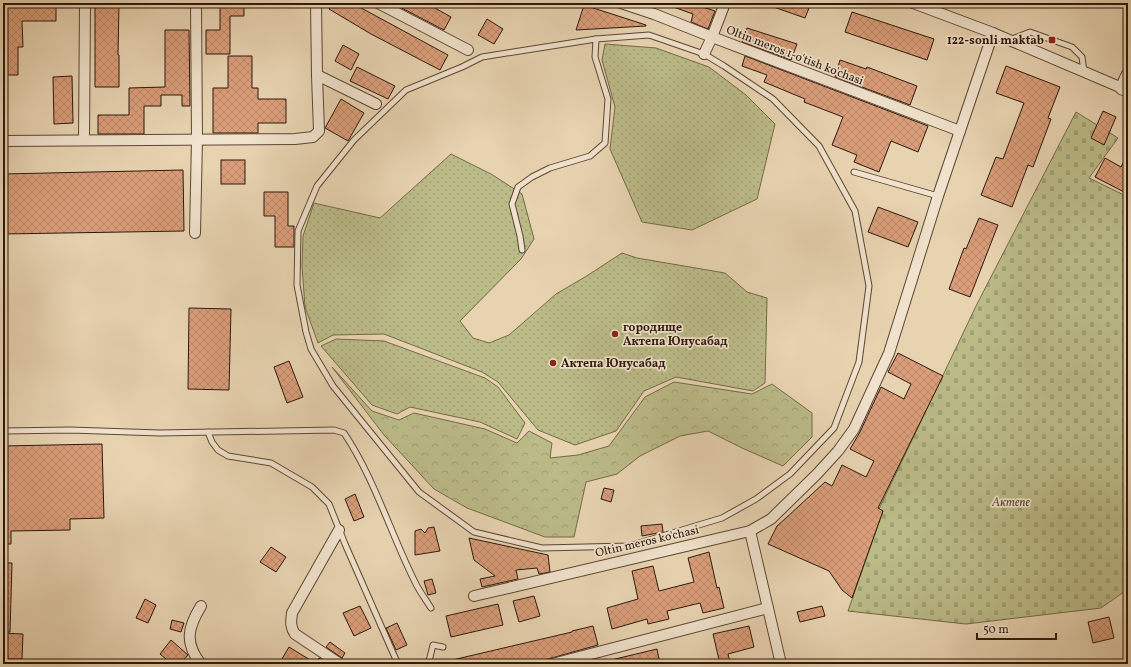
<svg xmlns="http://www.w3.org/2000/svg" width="1131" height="667" font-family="Vollkorn,serif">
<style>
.grass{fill:url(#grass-dots);stroke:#746a4a}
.forest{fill:url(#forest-crowns);stroke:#746a4a}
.cemetery{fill:url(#cemetery-stones);stroke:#746a4a}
.building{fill:url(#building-cross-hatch);stroke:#2d180c}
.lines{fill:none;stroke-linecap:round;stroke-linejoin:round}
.service-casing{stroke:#5c4735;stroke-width:7}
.minor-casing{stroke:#5c4735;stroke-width:12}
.tertiary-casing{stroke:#5c4735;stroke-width:15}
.service{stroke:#f0e2cc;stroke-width:5}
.minor{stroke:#f0e2cc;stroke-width:10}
.tertiary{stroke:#f0e2cc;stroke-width:13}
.poi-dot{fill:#8f2418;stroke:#f0e2cc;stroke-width:1.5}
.labels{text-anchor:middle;stroke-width:3.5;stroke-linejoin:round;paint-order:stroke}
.poi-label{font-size:12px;font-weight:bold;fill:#2d180c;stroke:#f0e2cc;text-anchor:start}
.street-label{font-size:12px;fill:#2d180c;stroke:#f0e2cc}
.park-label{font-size:12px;font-style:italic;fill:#584931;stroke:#f0e2cc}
</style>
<defs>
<pattern id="grass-dots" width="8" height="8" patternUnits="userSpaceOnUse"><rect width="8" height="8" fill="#bb8"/><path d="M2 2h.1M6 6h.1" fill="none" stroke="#a1a074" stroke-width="1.8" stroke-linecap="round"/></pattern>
<pattern id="forest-crowns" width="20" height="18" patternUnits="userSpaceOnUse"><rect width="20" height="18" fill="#bb8"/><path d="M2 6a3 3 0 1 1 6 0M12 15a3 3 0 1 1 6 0" fill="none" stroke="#a1a074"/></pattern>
<pattern id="cemetery-stones" width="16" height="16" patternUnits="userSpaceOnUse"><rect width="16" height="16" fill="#bb8"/><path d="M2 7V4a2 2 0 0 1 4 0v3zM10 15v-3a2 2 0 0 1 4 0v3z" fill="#a1a074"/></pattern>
<pattern id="building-cross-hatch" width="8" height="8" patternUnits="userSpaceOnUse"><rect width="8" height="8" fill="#da9e7a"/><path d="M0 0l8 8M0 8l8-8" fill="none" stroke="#bb8768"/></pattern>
</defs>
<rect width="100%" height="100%" fill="#e8d3b1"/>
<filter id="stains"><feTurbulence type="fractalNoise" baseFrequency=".005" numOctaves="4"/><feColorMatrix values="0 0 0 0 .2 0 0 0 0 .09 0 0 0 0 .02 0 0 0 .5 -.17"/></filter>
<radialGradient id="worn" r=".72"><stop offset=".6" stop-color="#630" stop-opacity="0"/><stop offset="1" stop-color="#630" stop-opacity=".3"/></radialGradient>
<g class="grass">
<path d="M605,44L656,48L709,67L746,95L775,124L757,199L692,230L642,222L610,149L615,107L602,60Z"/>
<path d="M451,154L491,174L522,194L534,239L521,259L460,321L473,338L489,343L509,335L556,294L585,277L622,253L637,258L725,273L747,292L767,298L765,383L753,391L676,377L644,391L616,431L575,445L538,430L498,382L482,372L384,334L333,335L318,343L305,307L302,266L303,236L314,203L380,218Z"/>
<path d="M336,339L384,341L485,378L498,387L525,423L517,439L480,422L410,407L397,414L372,405L321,346Z"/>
</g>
<path class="forest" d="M332,367L372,411L399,420L414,413L485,429L517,443L529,431L552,443L550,458L578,455L609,446L645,397L674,382L752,394L772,384L812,413V437L783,466L742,448L708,431L680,436L640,456L617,474L586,482L574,537H545L467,508L434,489L384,435Z"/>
<path class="cemetery" d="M1076,112L1118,138L1089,178L1128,197V589L1101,608L966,624L848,611L883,511L879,509L977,304Z"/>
<g class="building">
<path d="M3,3H56V21H22L23,47H18V75H3Z"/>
<path d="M95,3H119L118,55H119V87H95Z"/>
<path d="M220,3H244V16H230V54H206V30H220Z"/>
<path d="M332,3H352L448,55L440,70L371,34L329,9Z"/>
<path d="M392,3H426L451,17L444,30Z"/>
<path d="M666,3H691L715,11L708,29L691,22L693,14L665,4Z"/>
<path d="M765,3H811L805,18L765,4Z"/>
<path d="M584,5L646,25V26L576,30Z"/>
<path d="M852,12L934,39L927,60L845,32Z"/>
<path d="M487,19L503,29L494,44L478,35Z"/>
<path d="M747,28L797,44L791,60L742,42Z"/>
<path d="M165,30H189L190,106H182V95H161V106H144V134H98V115H129V88L165,87Z"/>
<path d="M343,45L359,54L351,70L335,61Z"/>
<path d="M228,56H252V88H258V99H286V123H258V133H213V88H228Z"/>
<path d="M745,56L928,126L918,152L891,141L879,172L854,162L857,155L832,145L843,117L804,102L805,99L764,82L767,75L742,66Z"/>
<path d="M840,60L866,69L867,67L917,86L910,105L835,77Z"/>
<path d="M1006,66L1060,87L1048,118L1051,119L1033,167L1028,165L1012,207L981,195L996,157L1003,159L1024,103L996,93Z"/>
<path d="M357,67L395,86L388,99L350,81Z"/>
<path d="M72,76L73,123L54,124L53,77Z"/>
<path d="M341,99L364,113L348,141L325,128Z"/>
<path d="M1103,111L1116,117L1104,145L1091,138Z"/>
<path d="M1128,153V194L1095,177L1105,158L1121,167Z"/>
<rect x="221" y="160" width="24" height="24"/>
<path d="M183,170L184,231L3,234V174Z"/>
<path d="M264,192H288V226H294V247H275V216H264Z"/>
<path d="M878,207L918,222L908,247L868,232Z"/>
<path d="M979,218L998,225L970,297L949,289L964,248L966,249Z"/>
<path d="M189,308L231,309L229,390L188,389Z"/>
<path d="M898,353L943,376L878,508L883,511L852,598L842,590L829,571L768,544L777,526L786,518L825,482L832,486L842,465L866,477L874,461L850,449L860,432L881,387L904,399L911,384L888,372Z"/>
<path d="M289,361L303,397L287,403L274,367Z"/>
<path d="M102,444L104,518L70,519V530L11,531V544H3V446Z"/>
<path d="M604,488L614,490L611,502L601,499Z"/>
<path d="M355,494L364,517L354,521L345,499Z"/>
<path d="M662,524L663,532L642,536L641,526Z"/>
<path d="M434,527L440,551L415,555V531L421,529L425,533L428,528Z"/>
<path d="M469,538L548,555L550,572L539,574L537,568L516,570L518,579L482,587L480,579L495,576L474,560Z"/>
<path d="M271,547L286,557L276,572L260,562Z"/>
<path d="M709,552L717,588L719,587L724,608L703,613L700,603L667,611L669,619L648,624L647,619L612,629L607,608L638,599L632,571L653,566L659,591L694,582L688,558Z"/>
<path d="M3,563H12L10,632H3Z"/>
<path d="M432,579L436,593L428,595L424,581Z"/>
<path d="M534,596L540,616L519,622L513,601Z"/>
<path d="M145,599L156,605L148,623L136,618Z"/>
<path d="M498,604L503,625L451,637L446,616Z"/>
<path d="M360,606L371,628L354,636L343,613Z"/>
<path d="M822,606L825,616L800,622L797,612Z"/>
<path d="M1109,617L1114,638L1093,643L1088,622Z"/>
<path d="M172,620L184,623L181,632L170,629Z"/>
<path d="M397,623L407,645L396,650L386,628Z"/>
<path d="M593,626L598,645L548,659L528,664H449L448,661L572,632V631Z"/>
<path d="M749,626L754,647L728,654L730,662L720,664L713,634Z"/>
<path d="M3,633L23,634L22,659H3Z"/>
<path d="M171,640L188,655L180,664H172L160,654Z"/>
<path d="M330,642L345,653L342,658L326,647Z"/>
<path d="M289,647L315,663L319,658L328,664H279Z"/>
<path d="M657,649L660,664H607V661Z"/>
</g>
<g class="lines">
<g class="service-casing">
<g id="service">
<path d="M649,35L704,54L724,66L773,99L819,146L855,211L869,286L859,362L834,428L790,474L756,499L722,518L629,546L542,548L474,532L419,492L333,386L311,349L306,332L297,285L298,231L317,186L354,140L406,90L462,67L482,57L596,39Z"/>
<path d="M1012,39L1030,32L1072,47L1082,57L1084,72"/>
<path d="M854,172L938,196"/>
<path d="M522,250L520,236L512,204L518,187L532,177L550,168L590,156L605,143L608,99L595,57L596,39"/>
<path d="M3,431L70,430L160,433L334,430L344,433C375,479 391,535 416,584C420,592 426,600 431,608"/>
<path d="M208,432L212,442L218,450L228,456L271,463L312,487L329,504L345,544L397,662"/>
<path d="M385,664L397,662L406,664"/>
<path d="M409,664L426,663L429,661L433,645L443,647"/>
</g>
</g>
<g class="minor-casing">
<g id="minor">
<path d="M316,3L317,75L376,104"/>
<path d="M378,3L468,50"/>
<path d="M621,3L654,14L712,37L960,131"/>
<path d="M913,3L993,33L1122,88"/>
<path d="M704,54L712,37L725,3"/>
<path d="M84,140L85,3"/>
<path d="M3,141L295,139L313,137L319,131L317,75"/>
<path d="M195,233L197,139L196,3"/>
<path d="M339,530L292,613C291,622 290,627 295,634L340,664"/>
<path d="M750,531L781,664"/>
<path d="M474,596L750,531L771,519L817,474L838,451L854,429L889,353L938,196L993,33"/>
<path d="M201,664C184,643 188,627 201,606"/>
<path d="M552,664L768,608"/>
</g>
</g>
<g class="tertiary-casing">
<path id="tertiary" d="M1128,75L1122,88L1128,90"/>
</g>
<use href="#service" class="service"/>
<use href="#minor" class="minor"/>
<use href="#tertiary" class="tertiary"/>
</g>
<g class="poi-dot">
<rect x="1048" y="36" width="8" height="8" rx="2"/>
<circle cx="615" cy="334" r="4"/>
<circle cx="553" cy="363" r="4"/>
</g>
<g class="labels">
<g class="poi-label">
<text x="1044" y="44" text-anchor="end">122-sonli maktab</text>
<text x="623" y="331">городище<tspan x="623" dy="14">Актепа Юнусабад</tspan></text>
<text x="561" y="367">Актепа Юнусабад</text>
</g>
<g class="street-label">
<text transform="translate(795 55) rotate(21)" y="4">Oltin meros 1-o'tish ko'chasi</text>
<text transform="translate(647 541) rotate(-13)" y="4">Oltin meros ko'chasi</text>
</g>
<g class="park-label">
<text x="1011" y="506">Актепе</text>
</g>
</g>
<rect width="1131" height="667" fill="none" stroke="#e8d3b1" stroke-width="16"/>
<rect x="4" y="4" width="1123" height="659" fill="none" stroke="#2d180c" stroke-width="2"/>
<rect x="8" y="8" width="1115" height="651" fill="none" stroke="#2d180c"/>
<path d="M977 633v6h79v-6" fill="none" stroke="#2d180c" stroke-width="2"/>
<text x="983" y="633" font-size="12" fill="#2d180c" stroke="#f0e2cc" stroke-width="3" paint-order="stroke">50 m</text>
<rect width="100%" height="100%" filter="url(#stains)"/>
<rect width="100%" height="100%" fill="url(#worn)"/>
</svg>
